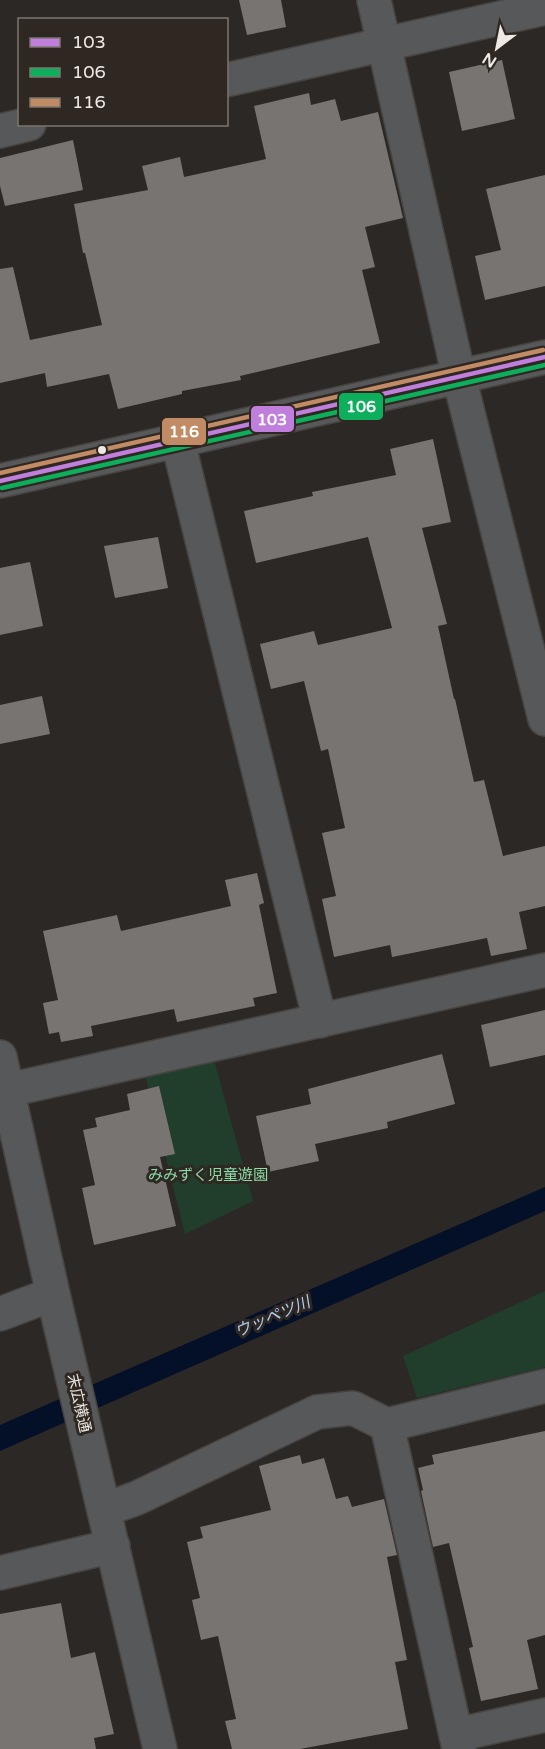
<svg xmlns="http://www.w3.org/2000/svg" width="545" height="1749" font-family="'Varela Round','Noto Sans JP',sans-serif">
<style>
.green{fill:#213e2d}
.water{fill:#040f28}
.building{fill:#787472}
.lines{fill:none;stroke-linecap:round;stroke-linejoin:round}
.minor-casing{stroke:#464341;stroke-width:36}
.minor{stroke:#575859;stroke-width:33}
.bus-1-casing{stroke:#2f2822;stroke-width:9}
.bus-2-casing{stroke:#2f2822;stroke-width:9}
.bus-3-casing{stroke:#2f2822;stroke-width:9}
.bus-1{stroke:#c07fdc;stroke-width:4.5}
.bus-2{stroke:#0daf5c;stroke-width:4.5}
.bus-3{stroke:#c18c65;stroke-width:4.5}
.bus-dot{fill:#eee9e5;stroke:#2f2822;stroke-width:2}
.labels{text-anchor:middle;stroke-width:6;stroke-linejoin:round;paint-order:stroke}
.park-label{font-size:15px;fill:#8adda9;stroke:#2f2822}
.street-label{font-size:15px;fill:#eee9e5;stroke:#2f2822}
.water-label{font-size:16px;font-style:italic;fill:#aecef6;stroke:#2f2822}
.line-badge{stroke:#2f2822;stroke-width:2}
.badge-label{font-size:16px;text-anchor:middle;font-weight:bold;fill:#fff}
</style>
<rect width="100%" height="100%" fill="#2c2825"/>
<g class="green">
<path d="M214,1060L253,1201L185,1234L144,1071Z"/>
<path d="M545,1291V1367L417,1398L403,1356Z"/>
</g>
<path class="water" d="M545,1187V1211L0,1451V1425Z"/>
<g class="building">
<path d="M239,0H281L286,27L247,35Z"/>
<path d="M502,60L515,119L462,131L449,72Z"/>
<path d="M309,93L311,105L335,99L341,121L378,112L403,218L365,227L375,267L362,270L380,343L240,376L241,380L182,391V394L118,409L109,374L47,387L45,373L0,383V269L13,267L30,340L102,325L85,253H83L74,204L148,190L142,166L180,157L184,177L266,159L254,106Z"/>
<path d="M73,140L83,190L5,206L0,186V158Z"/>
<path d="M545,175V286L485,300L475,256L501,250L486,189Z"/>
<path d="M433,439L451,522L422,528L447,624L438,626L454,699H455L474,782L484,780L503,856L545,846V906L519,912L527,949L491,956L487,938L392,957L390,945L334,957L322,899L336,896L322,833L345,828L328,749L321,751L304,681L271,689L260,644L314,631L318,645L392,628L368,537L256,563L244,511L313,496L312,492L396,475L390,449Z"/>
<path d="M158,537L168,588L115,598L104,546Z"/>
<path d="M30,562L43,626L0,635V568Z"/>
<path d="M42,696L50,734L0,744V705Z"/>
<path d="M257,873L264,903L259,905L277,993L253,998L255,1006L177,1022L174,1009L91,1026L93,1036L61,1042L59,1032L49,1034L43,1003L58,1000L43,931L117,915L121,931L231,906L225,880Z"/>
<path d="M545,1010V1055L490,1067L481,1025Z"/>
<path d="M442,1054L455,1104L387,1122L388,1128L315,1144L319,1161L268,1172L256,1116L311,1104L308,1089Z"/>
<path d="M159,1086L175,1154L160,1157L176,1226L94,1245L82,1188L95,1185L83,1130L97,1127L95,1118L130,1110L127,1094Z"/>
<path d="M545,1431V1635L527,1640L538,1689L481,1701L469,1648L473,1647L449,1543L433,1547L421,1491L423,1490L418,1468L434,1464L432,1455Z"/>
<path d="M300,1455L302,1464L324,1458L336,1499L348,1496L352,1507L384,1499L397,1555L387,1557L407,1660L395,1662L408,1729L300,1749H232L225,1721L236,1719L218,1636L201,1640L192,1600L200,1598L187,1542L203,1538L200,1527L271,1510L259,1466Z"/>
<path d="M61,1603L71,1658L95,1652L114,1734L94,1738L96,1749H0V1614Z"/>
</g>
<g class="lines">
<g class="minor-casing">
<g id="minor">
<path d="M374,0L459,377L545,719"/>
<path d="M226,80L545,8"/>
<path d="M0,131L29,124"/>
<path d="M178,442L320,1021"/>
<path d="M0,481L545,357"/>
<path d="M0,1057L53,1294L160,1749"/>
<path d="M0,1092L545,970"/>
<path d="M0,1314L53,1294"/>
<path d="M387,1425L459,1749"/>
<path d="M104,1510L137,1498L317,1412L353,1408L387,1425L545,1386"/>
<path d="M0,1573L113,1546"/>
<path d="M456,1735L545,1715"/>
</g>
</g>
<use href="#minor" class="minor"/>
<g class="bus-1-casing">
<path id="bus-1" d="M0,481L545,357"/>
</g>
<g class="bus-2-casing">
<path id="bus-2" d="M2,488L545,365"/>
</g>
<g class="bus-3-casing">
<path id="bus-3" d="M0,473L543,350"/>
</g>
<use href="#bus-1" class="bus-1"/>
<use href="#bus-2" class="bus-2"/>
<use href="#bus-3" class="bus-3"/>
</g>
<circle class="bus-dot" cx="102" cy="450" r="5"/>
<g class="labels">
<g class="park-label">
<text x="208" y="1180">みみずく児童遊園</text>
</g>
<g class="street-label">
<text transform="translate(79 1403) rotate(77)" y="5">末広横通</text>
</g>
<g class="water-label">
<text transform="translate(272 1316) rotate(-23)" y="6">ウッペツ川</text>
</g>
</g>
<g class="line-badge">
<rect x="338" y="392" width="46" height="29" rx="6" fill="#0daf5c"/>
<rect x="250" y="405" width="45" height="28" rx="6" fill="#c07fdc"/>
<rect x="161" y="417" width="46" height="29" rx="6" fill="#c18c65"/>
</g>
<g class="badge-label">
<text x="361" y="412">106</text>
<text x="272" y="425">103</text>
<text x="184" y="437">116</text>
</g>
<rect x="18" y="18" width="210" height="108" fill="#2f2822" stroke="#7b7570" stroke-width="1.5"/>
<rect x="30" y="38" width="30" height="9" fill="#c07fdc" stroke="#7b7570" stroke-width="1.5"/>
<text x="72" y="48" font-size="18" fill="#eee9e5">103</text>
<rect x="30" y="68" width="30" height="9" fill="#0daf5c" stroke="#7b7570" stroke-width="1.5"/>
<text x="72" y="78" font-size="18" fill="#eee9e5">106</text>
<rect x="30" y="98" width="30" height="9" fill="#c18c65" stroke="#7b7570" stroke-width="1.5"/>
<text x="72" y="108" font-size="18" fill="#eee9e5">116</text>
<g transform="translate(497 48) rotate(212)" stroke="#2f2822" stroke-width="4.5" paint-order="stroke">
<path d="M0-4.5L10 22L0 15L-10 22Z" fill="#eee9e5"/>
<text y="-9" font-size="16" font-weight="bold" text-anchor="middle" fill="#eee9e5">N</text>
</g>
</svg>
